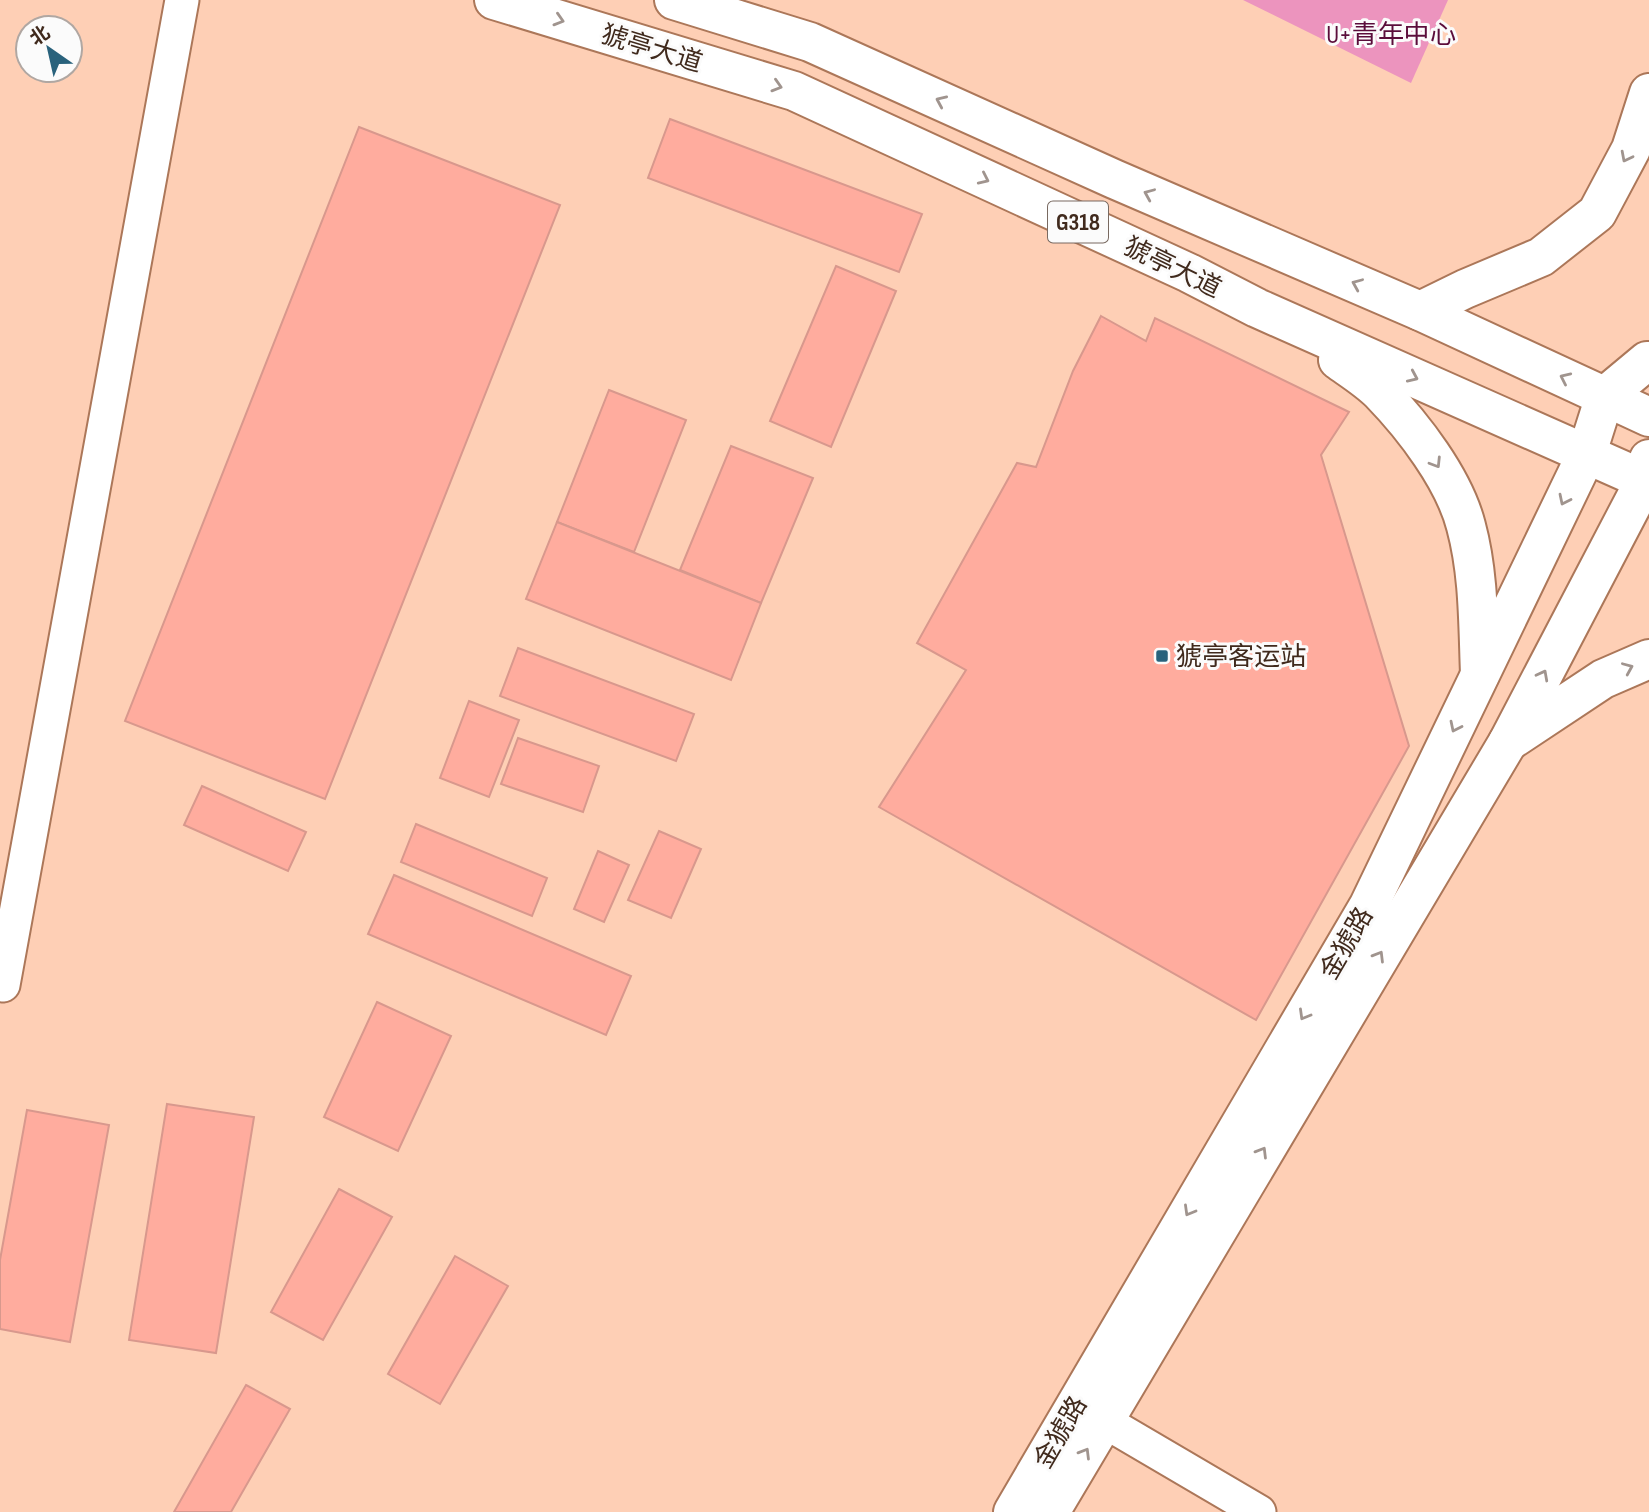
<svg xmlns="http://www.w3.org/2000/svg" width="1649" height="1512" font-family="'Sofia Sans Condensed','Noto Sans SC',sans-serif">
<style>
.green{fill:#ec94be}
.building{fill:#ffac9e;stroke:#d8988d;stroke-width:2}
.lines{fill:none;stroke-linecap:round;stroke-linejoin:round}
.minor-casing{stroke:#ac7759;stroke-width:37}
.major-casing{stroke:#ac7759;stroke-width:42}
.highway-casing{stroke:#ac7759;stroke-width:42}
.minor{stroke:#fff;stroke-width:33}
.major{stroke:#fff;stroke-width:38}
.highway{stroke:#fff;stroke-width:38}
.oneway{stroke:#a0948e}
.poi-dot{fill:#29627c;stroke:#fbfbfb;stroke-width:2.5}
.labels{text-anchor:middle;stroke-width:6;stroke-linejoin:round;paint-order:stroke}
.shield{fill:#fbfbfb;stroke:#786960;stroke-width:2}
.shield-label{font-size:24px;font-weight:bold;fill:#402a1d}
.park-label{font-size:26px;fill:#5b0d3b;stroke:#fbfbfb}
.street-label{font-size:26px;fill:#402a1d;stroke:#fbfbfb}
.poi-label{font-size:26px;fill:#402a1d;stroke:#fbfbfb;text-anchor:start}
</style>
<rect width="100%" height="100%" fill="#fecfb5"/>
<path class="green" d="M1243,0H1448L1411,83Z"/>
<g class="building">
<path d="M670,119L922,214L899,272L648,178Z"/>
<path d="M359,127L560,205L325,799L125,721Z"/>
<path d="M836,266L896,291L831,447L770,421Z"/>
<path d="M1101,316L1146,341L1155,318L1349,412L1321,455L1409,746L1256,1020L879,807L966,670L917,643L1017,463L1036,467L1073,371Z"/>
<path d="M609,390L686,420L634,552L557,522Z"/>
<path d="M731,446L813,478L761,603L680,570Z"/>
<path d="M557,522L761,603L731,680L526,599Z"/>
<path d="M518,648L694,714L676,761L500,696Z"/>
<path d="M469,701L519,720L489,797L440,778Z"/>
<path d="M518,738L599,766L583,812L501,784Z"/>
<path d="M202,786L306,832L288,871L184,825Z"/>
<path d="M416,824L547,878L532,916L401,862Z"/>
<path d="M659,831L701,849L671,918L628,900Z"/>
<path d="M598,851L629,865L604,922L574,909Z"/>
<path d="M394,875L631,976L606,1035L368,934Z"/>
<path d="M377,1002L451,1036L398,1151L324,1117Z"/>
<path d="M167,1104L254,1117L216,1353L129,1340Z"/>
<path d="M27,1110L109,1125L70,1342L0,1329V1260Z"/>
<path d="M339,1189L392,1217L323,1340L271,1312Z"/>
<path d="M455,1256L508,1286L440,1404L388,1374Z"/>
<path d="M246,1385L290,1409L231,1512H174Z"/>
</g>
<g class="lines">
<g class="minor-casing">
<g id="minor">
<path d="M0,984L3,985L182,0"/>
<path d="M1104,1421L1259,1512"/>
</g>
</g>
<g class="major-casing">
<g id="major">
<path d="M1013,1512L1369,905L1587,453L1605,396L1647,361"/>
<path d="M1050,1512L1508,742L1645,480L1649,459"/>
</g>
</g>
<g class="highway-casing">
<g id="highway">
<path d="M494,0L794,91L1189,273L1257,308L1649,482"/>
<path d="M674,0L810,42L1114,179L1420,311L1649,417"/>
<path d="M1420,311L1465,289L1541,257L1597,213L1631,149L1649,93"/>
<path d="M1338,360C1352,370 1368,380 1380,392C1413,426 1454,479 1466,526C1479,574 1478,624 1480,674"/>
<path d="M1508,742L1603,679L1649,659"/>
</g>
</g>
<use href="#minor" class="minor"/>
<use href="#major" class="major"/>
<use href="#highway" class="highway"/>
</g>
<defs><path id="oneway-chevron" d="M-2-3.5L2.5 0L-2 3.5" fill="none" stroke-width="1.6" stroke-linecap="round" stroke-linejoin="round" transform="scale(1.75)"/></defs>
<g class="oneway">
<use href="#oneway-chevron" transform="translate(559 20) rotate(17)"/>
<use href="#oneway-chevron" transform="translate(777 86) rotate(17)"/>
<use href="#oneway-chevron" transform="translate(941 101) rotate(-156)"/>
<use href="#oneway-chevron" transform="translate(1626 157) rotate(117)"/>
<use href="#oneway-chevron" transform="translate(984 179) rotate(25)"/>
<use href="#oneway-chevron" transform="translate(1149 194) rotate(-157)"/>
<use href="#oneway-chevron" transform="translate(1357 284) rotate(-157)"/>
<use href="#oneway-chevron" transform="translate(1413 377) rotate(24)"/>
<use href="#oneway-chevron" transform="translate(1565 378) rotate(-155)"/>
<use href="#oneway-chevron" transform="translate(1436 463) rotate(58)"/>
<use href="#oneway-chevron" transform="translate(1564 500) rotate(116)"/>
<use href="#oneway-chevron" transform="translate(1628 668) rotate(-23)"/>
<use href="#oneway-chevron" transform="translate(1543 675) rotate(-62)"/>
<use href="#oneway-chevron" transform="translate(1455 727) rotate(116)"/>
<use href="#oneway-chevron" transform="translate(1379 956) rotate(-59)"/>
<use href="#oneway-chevron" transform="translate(1304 1015) rotate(120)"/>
<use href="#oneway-chevron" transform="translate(1262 1152) rotate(-59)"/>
<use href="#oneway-chevron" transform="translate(1189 1211) rotate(120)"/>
<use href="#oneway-chevron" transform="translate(1085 1453) rotate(-59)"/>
</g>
<rect class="poi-dot" x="1155" y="649" width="14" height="14" rx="3.5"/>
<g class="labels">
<rect class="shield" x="1048" y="201.5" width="60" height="41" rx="5"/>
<g class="shield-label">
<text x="1078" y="230">G318</text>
</g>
<g class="park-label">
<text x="1391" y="43">U+青年中心</text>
</g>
<g class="street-label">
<text transform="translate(652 48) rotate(17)" y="9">猇亭大道</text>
<text transform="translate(1173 267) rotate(26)" y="9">猇亭大道</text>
<text transform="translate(1346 943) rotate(-60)" y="9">金猇路</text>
<text transform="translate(1060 1432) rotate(-60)" y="9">金猇路</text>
</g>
<g class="poi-label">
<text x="1176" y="665">猇亭客运站</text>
</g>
</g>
<g transform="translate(49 49) rotate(326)"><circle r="33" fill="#fbfbfb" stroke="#b0a7a2" stroke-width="2"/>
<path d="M0-5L12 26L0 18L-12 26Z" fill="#29627c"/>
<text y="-10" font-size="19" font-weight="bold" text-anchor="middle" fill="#402a1d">北</text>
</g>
</svg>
